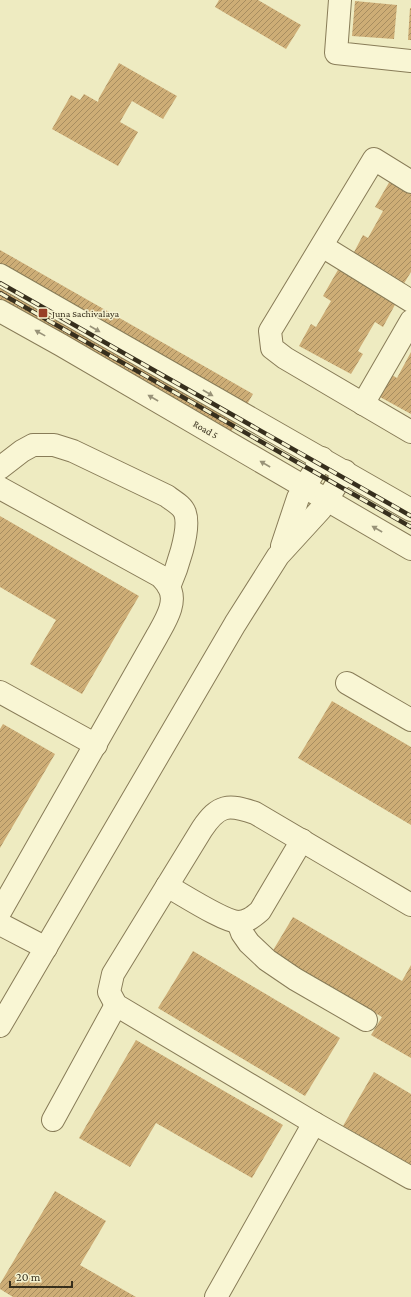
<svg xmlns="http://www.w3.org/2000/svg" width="411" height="1297" font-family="'Crimson Pro',serif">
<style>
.building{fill:url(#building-hatch)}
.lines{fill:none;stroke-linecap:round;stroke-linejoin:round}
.minor-casing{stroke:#887c58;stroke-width:24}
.minor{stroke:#f9f6d4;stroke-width:22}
.rail-casing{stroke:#372f1d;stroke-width:4.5}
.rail{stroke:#f6f3d0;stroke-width:3;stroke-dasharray:9;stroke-linecap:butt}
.oneway{fill:#989278}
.poi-dot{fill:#983f27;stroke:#f6f3d0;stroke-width:1.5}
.labels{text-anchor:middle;stroke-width:3;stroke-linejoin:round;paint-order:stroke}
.poi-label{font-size:10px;fill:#372f1d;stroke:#f6f3d0;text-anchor:start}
.street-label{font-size:10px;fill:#372f1d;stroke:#f6f3d0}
</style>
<defs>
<pattern id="building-hatch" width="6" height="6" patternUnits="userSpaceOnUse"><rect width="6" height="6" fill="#cdad76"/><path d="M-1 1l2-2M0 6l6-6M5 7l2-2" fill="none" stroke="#a78d60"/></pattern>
</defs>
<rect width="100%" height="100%" fill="#eeebc1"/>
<g class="building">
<path d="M219,0H258L301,25L286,49L215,7Z"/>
<path d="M355,1L397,5L394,39L352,36Z"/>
<path d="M410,8H411V40H408Z"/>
<path d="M119,63L177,96L163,119L132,101L120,122L138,132L118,166L52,129L71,95L80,100L84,94L98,102L99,98Z"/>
<path d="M391,179L411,190V272L403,285L352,256L363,235L368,238L383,211L375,207Z"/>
<path d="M0,250L253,394L221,449L0,323Z"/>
<path d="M339,268L397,301L383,327L375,322L358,351L363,354L351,374L299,346L311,324L316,327L331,301L323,296Z"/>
<path d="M411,352V414L380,397L392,375L397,378Z"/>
<path d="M0,516L139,596L82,694L30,664L56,620L0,587Z"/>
<path d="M332,701L411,747V825L298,758Z"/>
<path d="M3,724L55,754L0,848V729Z"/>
<path d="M293,917L402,981L411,965V1058L371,1035L382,1017L272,952Z"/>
<path d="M193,951L340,1038L305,1096L158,1008Z"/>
<path d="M136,1040L283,1125L252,1178L156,1123L130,1167L79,1138Z"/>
<path d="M374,1072L411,1094V1165L343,1126Z"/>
<path d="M55,1191L106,1221L80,1265L136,1297H13L0,1289V1284Z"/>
</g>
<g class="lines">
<g class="minor-casing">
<g id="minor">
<path d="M340,0L336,53L411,61"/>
<path d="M411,182L374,159L270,331L272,348L285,358L411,432"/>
<path d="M322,246L411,301"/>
<path d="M0,275L411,510"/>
<path d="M0,311L61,345L411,549"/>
<path d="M363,404L411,321"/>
<path d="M0,468L22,451L33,445H54L73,451L167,496C173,501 182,505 185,513C191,530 176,571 169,587"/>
<path d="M0,488L160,576C163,579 166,582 168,586C179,601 164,623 157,636L0,912"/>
<path d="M282,546L298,498L322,458"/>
<path d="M347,683L411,720"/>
<path d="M0,692L96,745"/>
<path d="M167,886C182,894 223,921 238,922C247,922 253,917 260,911L302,840"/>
<path d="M411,905L255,813C228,804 219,804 202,829L113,974L109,992L116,1005L314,1123L411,1178"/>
<path d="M238,922L242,933L249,943L267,960L295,979L366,1020"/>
<path d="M0,924L46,948"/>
<path d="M0,1026L235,624L278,556L321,509L345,471"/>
<path d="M53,1120L116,1005"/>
<path d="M216,1297L314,1123"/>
</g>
</g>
<use href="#minor" class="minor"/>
<g class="rail-casing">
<g id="rail">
<path d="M0,283L411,516"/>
<path d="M0,293L411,527"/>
</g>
</g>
<use href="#rail" class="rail"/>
</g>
<defs><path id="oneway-solid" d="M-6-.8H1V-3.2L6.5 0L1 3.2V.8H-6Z"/></defs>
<g class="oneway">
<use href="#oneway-solid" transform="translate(95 329) rotate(30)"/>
<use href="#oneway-solid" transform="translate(40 333) rotate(-151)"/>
<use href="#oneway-solid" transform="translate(208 393) rotate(30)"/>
<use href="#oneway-solid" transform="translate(153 398) rotate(-150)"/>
<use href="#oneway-solid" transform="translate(265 464) rotate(-150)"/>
<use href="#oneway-solid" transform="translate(377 529) rotate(-150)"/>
</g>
<rect class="poi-dot" x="38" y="308" width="10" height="10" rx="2"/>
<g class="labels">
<g class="poi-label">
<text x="52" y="317">Juna Sachivalaya</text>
</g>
<g class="street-label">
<text transform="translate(206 429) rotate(30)" y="4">Road 5</text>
</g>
</g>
<path d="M10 1281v6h62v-6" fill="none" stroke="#372f1d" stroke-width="2"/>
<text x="16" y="1281" font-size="12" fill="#372f1d" stroke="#f6f3d0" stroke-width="3" paint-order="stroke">20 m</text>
</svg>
